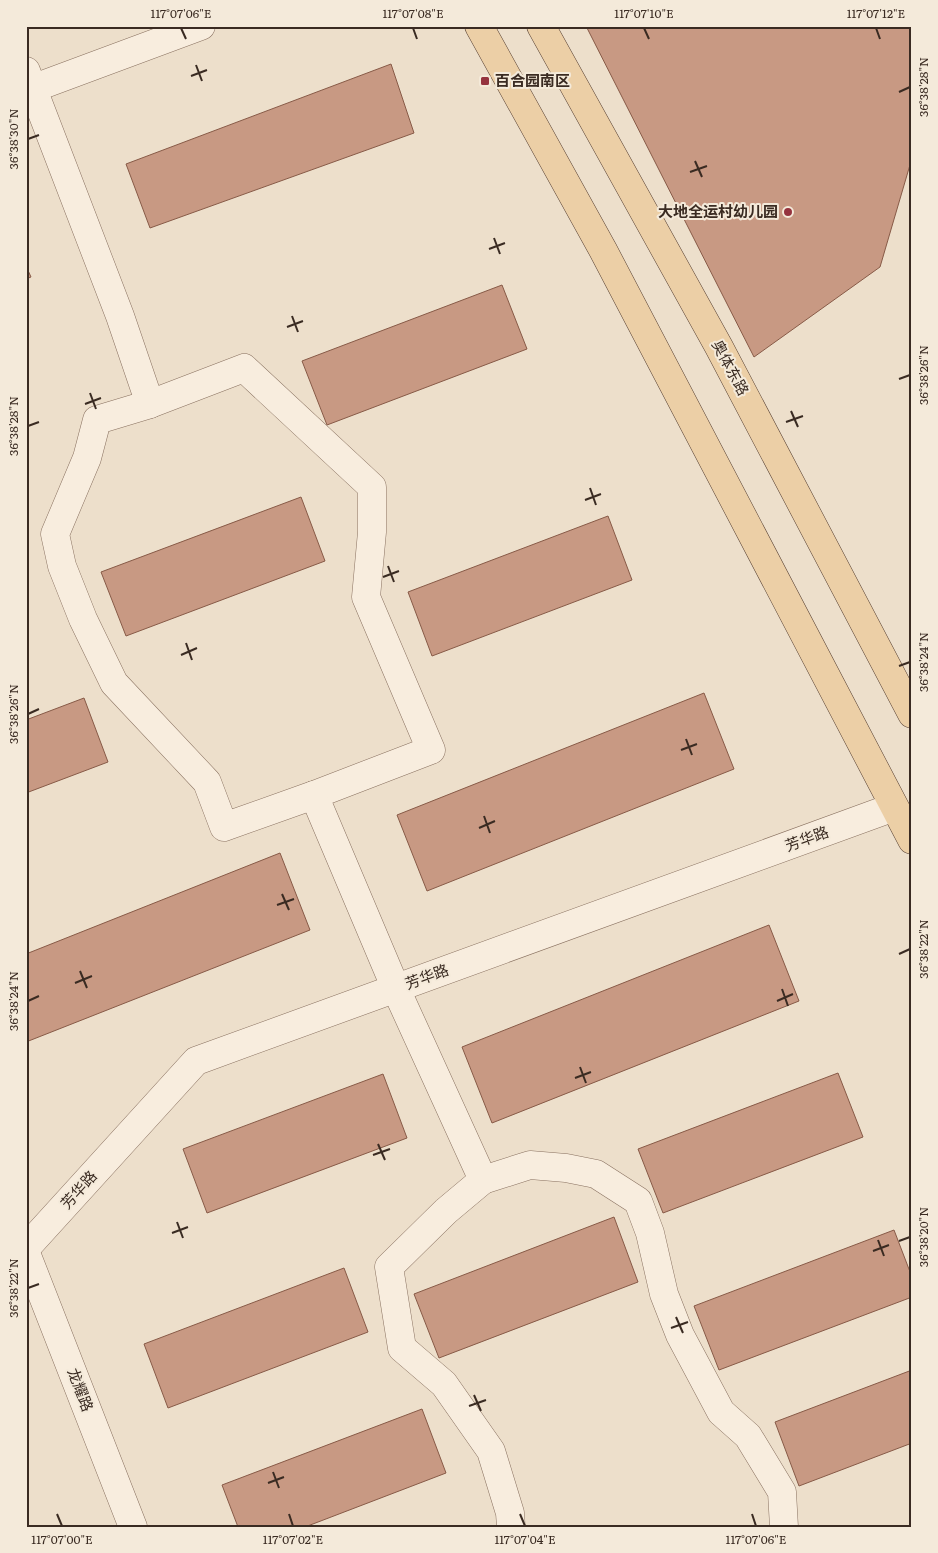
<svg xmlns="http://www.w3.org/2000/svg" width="938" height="1553" font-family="Literata,'Noto Sans SC',serif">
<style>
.building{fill:#c89983;stroke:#875a47}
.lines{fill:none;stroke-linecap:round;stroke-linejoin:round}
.minor-casing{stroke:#897160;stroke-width:29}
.major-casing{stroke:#574033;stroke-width:29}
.minor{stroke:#f8edde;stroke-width:28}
.major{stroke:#eccfa6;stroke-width:28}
.ticks{fill:none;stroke:#3a2b22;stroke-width:2}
.poi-dot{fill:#95333e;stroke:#f4eada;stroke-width:2}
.labels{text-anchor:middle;stroke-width:4;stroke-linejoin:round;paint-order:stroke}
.poi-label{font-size:15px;font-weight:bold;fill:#3a2b22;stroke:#f4eada;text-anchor:start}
.street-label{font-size:15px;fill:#3a2b22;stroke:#f4eada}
.neatline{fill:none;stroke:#3a2b22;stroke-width:2}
.ticks-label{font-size:12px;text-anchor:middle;fill:#3a2b22}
</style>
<rect width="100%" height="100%" fill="#eddfcb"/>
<g class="building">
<path d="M586,26H912V158L880,267L754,357Z"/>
<path d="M391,64L414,133L150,228L126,164Z"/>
<path d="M26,266L31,277L26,279Z"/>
<path d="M502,285L527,349L327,425L302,361Z"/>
<path d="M301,497L325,561L126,636L101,572Z"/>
<path d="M608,516L632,580L432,656L408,592Z"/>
<path d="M704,693L734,769L427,891L397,815Z"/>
<path d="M84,698L108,762L26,793V720Z"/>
<path d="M280,853L310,930L26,1042V954Z"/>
<path d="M769,925L799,1001L492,1123L462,1047Z"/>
<path d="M838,1073L863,1137L663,1213L638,1149Z"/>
<path d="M383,1074L407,1138L207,1213L183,1149Z"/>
<path d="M614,1217L638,1282L439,1358L414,1294Z"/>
<path d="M894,1230L912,1277V1297L719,1370L694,1306Z"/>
<path d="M344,1268L368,1332L168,1408L144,1344Z"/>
<path d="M912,1370V1443L799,1486L775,1422Z"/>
<path d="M422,1409L446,1473L305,1527H238L222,1485Z"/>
</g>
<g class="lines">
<g class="minor-casing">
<g id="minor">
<path d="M26,71L120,316L150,404L244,368L372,487V532L366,597L431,750L314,795L396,989L483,1180L446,1211L389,1267L402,1348L444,1384L491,1451L510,1513L511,1527"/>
<path d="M26,91L201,26"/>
<path d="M150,404L97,420L87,458L55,534L62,566L83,619L114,683L207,782L224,827L314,795"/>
<path d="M483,1180L530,1165L566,1168L596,1174L638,1201L650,1233L664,1294L680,1335L721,1412L748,1436L782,1492L784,1527"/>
<path d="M26,1248L196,1061L894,807"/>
<path d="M26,1253L133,1527"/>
</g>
</g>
<g class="major-casing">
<g id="major">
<path d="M479,26L603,250L912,840"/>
<path d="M541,26L719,347L912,714"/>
</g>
</g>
<use href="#minor" class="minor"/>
<use href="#major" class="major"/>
</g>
<path class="ticks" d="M181,28L186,39M413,28L417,39M644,28L649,39M876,28L880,39M196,65L202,81M191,76L207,70M899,92L910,87M28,139L39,135M695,161L702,177M690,172L707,166M494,238L500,254M489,249L505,243M292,316L298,332M287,327L303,321M899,379L910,375M90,393L96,409M85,404L101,398M791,411L798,427M786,422L803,416M28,426L39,422M590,488L596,505M585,500L601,494M388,566L394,582M383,577L399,571M186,643L192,660M181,655L197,648M899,666L910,662M28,714L39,709M686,739L692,755M681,750L697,744M484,816L490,833M479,828L495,821M282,894L289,910M277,905L294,899M899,954L910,949M80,971L87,988M75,983L92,976M782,989L788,1006M28,1001L39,996M777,1001L793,994M580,1067L586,1083M575,1078L591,1072M378,1144L385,1160M373,1155L390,1149M177,1222L183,1238M172,1233L188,1227M878,1240L884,1256M899,1241L910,1237M873,1251L889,1245M28,1288L39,1284M676,1317L683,1333M671,1328L688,1322M474,1395L481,1411M469,1406L486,1400M273,1472L279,1488M268,1483L284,1477M57,1514L62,1526M289,1514L293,1526M520,1514L525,1526M752,1514L756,1526"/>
<g class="poi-dot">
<rect x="480" y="76" width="10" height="10" rx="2.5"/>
<circle cx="788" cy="212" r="5"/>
</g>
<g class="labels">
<g class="poi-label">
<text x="495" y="86">百合园南区</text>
<text x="778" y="217" text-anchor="end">大地全运村幼儿园</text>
</g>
<g class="street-label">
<text transform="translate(730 368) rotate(62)" y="5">奥体东路</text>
<text transform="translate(807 839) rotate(-20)" y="5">芳华路</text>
<text transform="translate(427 977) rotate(-20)" y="5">芳华路</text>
<text transform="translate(79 1190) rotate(-48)" y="5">芳华路</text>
<text transform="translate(80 1390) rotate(69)" y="5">龙耀路</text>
</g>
</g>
<rect width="938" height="1553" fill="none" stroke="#f4eada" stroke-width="55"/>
<rect x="28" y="28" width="882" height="1498" class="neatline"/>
<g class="ticks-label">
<text x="181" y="18">117°07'06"E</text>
<text x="413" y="18">117°07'08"E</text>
<text x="644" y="18">117°07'10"E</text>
<text x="876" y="18">117°07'12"E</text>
<text transform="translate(924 87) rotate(-90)" y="4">36°38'28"N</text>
<text transform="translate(14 139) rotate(-90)" y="4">36°38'30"N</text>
<text transform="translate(924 375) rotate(-90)" y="4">36°38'26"N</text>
<text transform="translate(14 426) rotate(-90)" y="4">36°38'28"N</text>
<text transform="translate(924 662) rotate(-90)" y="4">36°38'24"N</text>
<text transform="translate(14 714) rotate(-90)" y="4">36°38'26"N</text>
<text transform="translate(924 949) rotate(-90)" y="4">36°38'22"N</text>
<text transform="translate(14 1001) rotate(-90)" y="4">36°38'24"N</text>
<text transform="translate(924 1237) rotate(-90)" y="4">36°38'20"N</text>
<text transform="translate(14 1288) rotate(-90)" y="4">36°38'22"N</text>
<text x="62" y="1544">117°07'00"E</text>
<text x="293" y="1544">117°07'02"E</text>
<text x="525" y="1544">117°07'04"E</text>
<text x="756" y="1544">117°07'06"E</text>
</g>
</svg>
